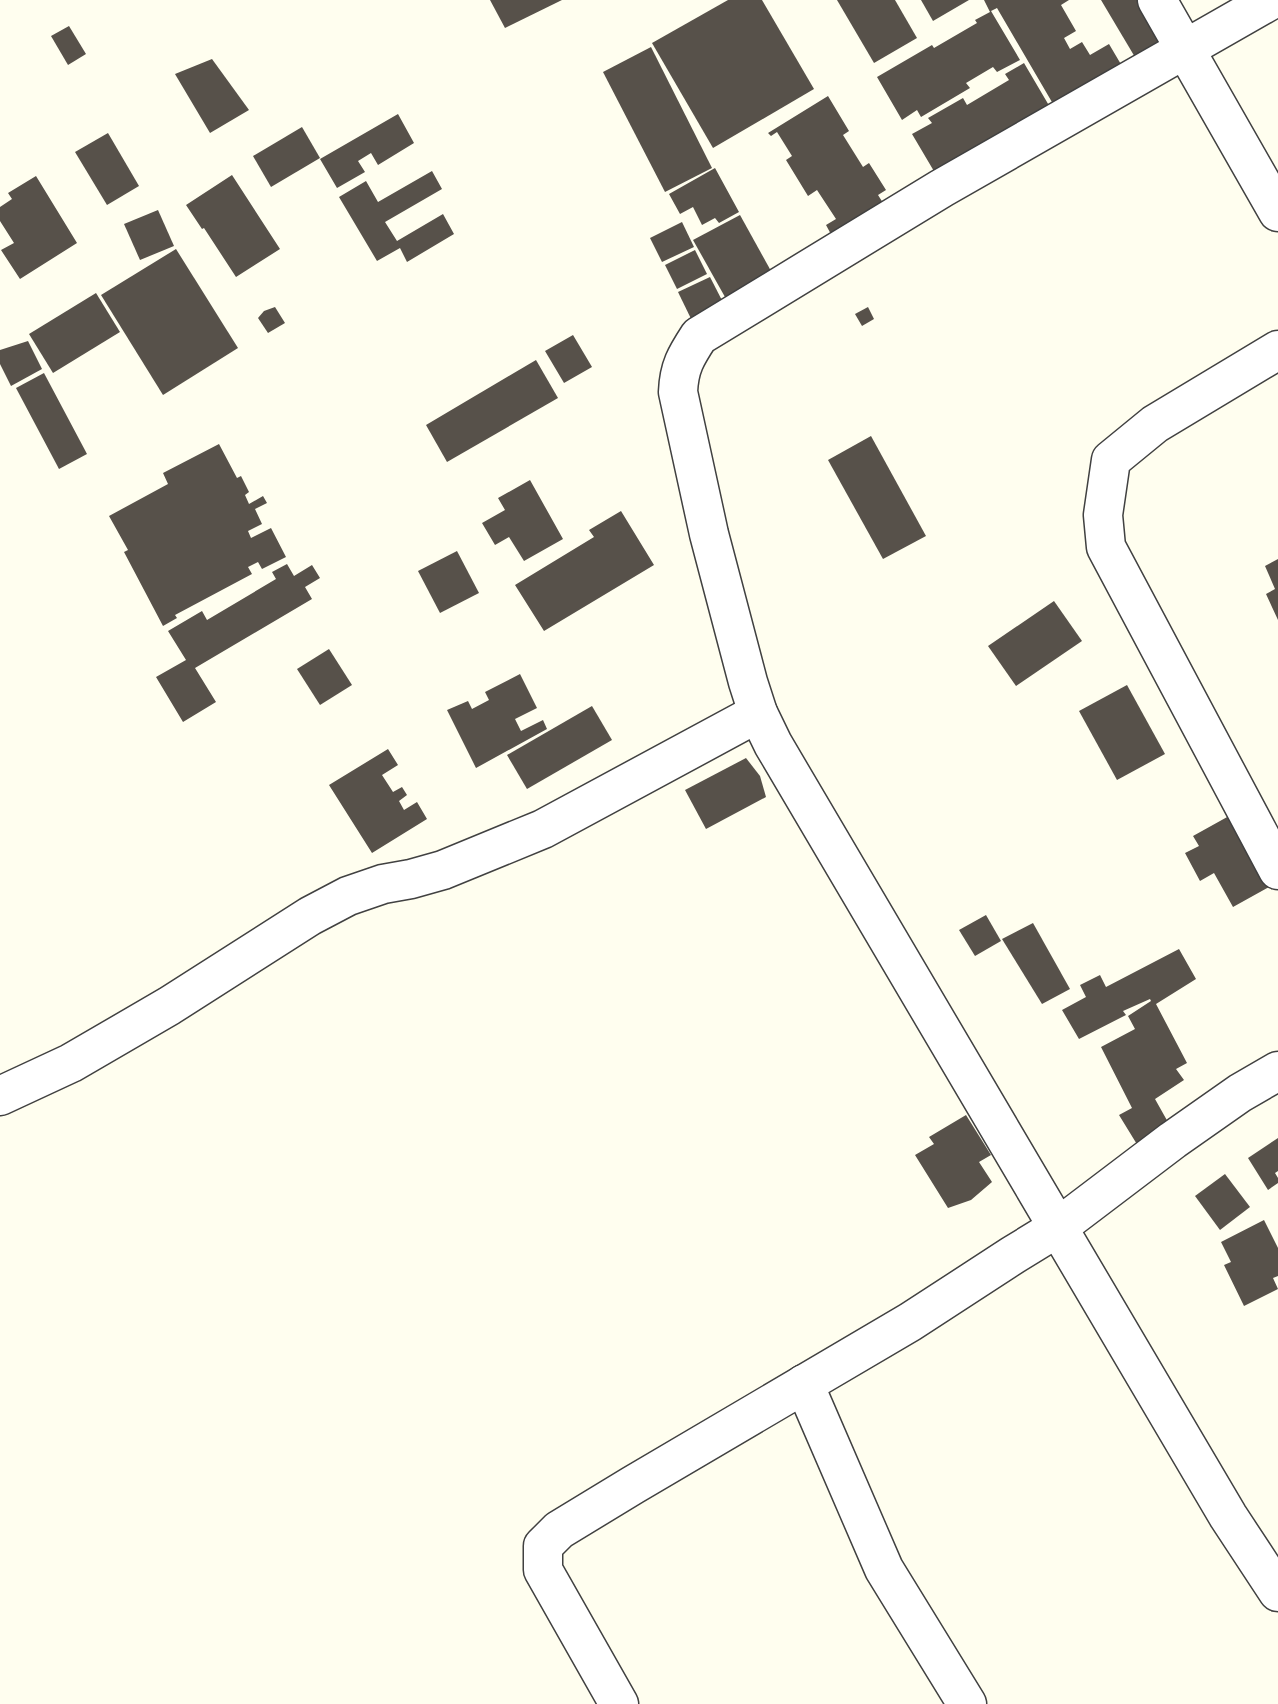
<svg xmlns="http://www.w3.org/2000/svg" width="1278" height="1704" font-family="Merriweather,serif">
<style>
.building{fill:#57514a}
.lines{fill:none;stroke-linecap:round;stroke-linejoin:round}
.minor-casing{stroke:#414141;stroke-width:41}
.minor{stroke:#fff;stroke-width:38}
</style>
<rect width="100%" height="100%" fill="#fffeef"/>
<g class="building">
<path d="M490,0H562L505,28Z"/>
<path d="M728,0H762L814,89L713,148L652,43Z"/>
<path d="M837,0H895L917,38L874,63Z"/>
<path d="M921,0H969L933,21Z"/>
<path d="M984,0H1069L1061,5L1076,31L1064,38L1070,49L1082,42L1090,55L1109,44L1132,83L1056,109L997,8L991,11L1020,60L997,72L993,67L966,83L970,88L921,117L917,110L902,120L877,77L932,45L934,48L977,23L975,20L990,12Z"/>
<path d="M1101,0H1138L1172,58L1145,74Z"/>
<path d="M69,26L86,54L68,65L51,36Z"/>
<path d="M651,47L712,168L665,192L603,72Z"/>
<path d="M212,59L249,110L210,133L175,74Z"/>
<path d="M1024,63L1054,114L938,178L912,134L932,123L928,118L963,98L967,105L1009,80L1005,74Z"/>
<path d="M828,96L849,131L843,135L863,167L869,163L886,190L878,195L885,206L833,238L826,225L836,219L817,190L808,196L786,160L792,156L777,132L771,136L768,133Z"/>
<path d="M398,114L414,143L378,165L371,153L358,161L365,172L337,188L320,159Z"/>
<path d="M302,127L320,158L271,187L253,156Z"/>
<path d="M108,133L139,186L107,205L75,152Z"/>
<path d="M715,168L739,212L719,223L715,218L702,225L693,207L680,214L669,194Z"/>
<path d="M432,171L442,189L385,222L397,241L443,214L454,234L407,262L400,248L377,261L339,197L366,181L378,202Z"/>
<path d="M232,175L280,249L236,277L204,228L202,229L186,205Z"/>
<path d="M36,176L77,243L20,279L1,250L14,243L0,221V207L12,199L8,193Z"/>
<path d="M158,210L174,246L140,260L124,224Z"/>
<path d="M740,215L771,271L725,297L693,240Z"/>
<path d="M682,222L694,247L662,262L650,238Z"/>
<path d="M176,249L238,348L163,395L101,295Z"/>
<path d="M695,250L707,274L677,289L665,265Z"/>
<path d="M710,277L729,314L696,329L678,292Z"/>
<path d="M96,293L120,332L53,373L29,334Z"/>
<path d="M275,307L285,323L268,333L258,318L264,311Z"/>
<path d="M868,307L874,319L862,326L855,314Z"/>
<path d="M573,335L592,367L564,383L545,351Z"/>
<path d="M28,341L42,369L11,386L0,364V350Z"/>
<path d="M536,360L558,398L447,462L426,425Z"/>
<path d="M44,373L87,454L59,469L16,388Z"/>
<path d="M871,436L926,536L883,559L828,460Z"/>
<path d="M219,444L237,478L241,476L249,492L245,495L249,504L263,496L267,503L255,509L262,524L248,531L251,538L271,528L286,557L262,569L258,562L248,567L252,574L175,615L177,618L163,626L124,552L128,550L109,516L168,484L163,473Z"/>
<path d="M530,480L563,539L524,561L509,537L495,545L482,523L505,510L498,498Z"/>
<path d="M621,511L654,565L544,631L515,585L594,537L589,530Z"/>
<path d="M457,551L479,593L440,613L418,571Z"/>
<path d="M1278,559V620L1266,594L1275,589L1265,566Z"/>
<path d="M287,564L294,576L312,565L320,578L305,587L312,599L195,668L216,702L183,722L156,677L186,660L168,631L202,611L207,620L276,579L272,572Z"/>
<path d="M1054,601L1082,641L1016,686L988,646Z"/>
<path d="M329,649L352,685L320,705L297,669Z"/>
<path d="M520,674L537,708L515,719L521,731L543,720L547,729L476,768L447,710L468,701L472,709L489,700L485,692Z"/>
<path d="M1127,685L1165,754L1117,780L1079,711Z"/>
<path d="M592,706L612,740L527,789L507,755Z"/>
<path d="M388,749L398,765L382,775L393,792L402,787L407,795L399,801L404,810L417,802L427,819L372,853L329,785Z"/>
<path d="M746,758L760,776L766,797L706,829L685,790Z"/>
<path d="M1229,816L1269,887L1233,907L1214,873L1200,881L1185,853L1199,846L1193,836Z"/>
<path d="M986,915L1001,941L975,956L959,930Z"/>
<path d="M1033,923L1070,989L1042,1004L1002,939Z"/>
<path d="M1179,949L1196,979L1156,1004L1187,1063L1176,1069L1184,1080L1155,1099L1178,1140L1146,1159L1119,1115L1132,1108L1101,1047L1135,1029L1128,1016L1151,1001L1150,999L1123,1011L1126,1015L1079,1039L1062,1010L1086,997L1080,985L1100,975L1106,987Z"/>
<path d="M966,1115L991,1155L979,1162L992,1182L971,1200L948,1208L915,1155L934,1144L929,1137Z"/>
<path d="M1278,1138V1171L1275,1173L1278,1178V1183L1268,1190L1248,1158Z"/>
<path d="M1225,1174L1250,1207L1220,1230L1195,1196Z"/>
<path d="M1264,1220L1278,1248V1276L1273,1278L1278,1289L1244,1306L1224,1265L1231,1262L1221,1242Z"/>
</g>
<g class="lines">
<g class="minor-casing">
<g id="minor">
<path d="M1157,0L1278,212"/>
<path d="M1271,0L942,188L699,336C686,356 679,367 678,392L709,534L748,682L758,713L773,744L1228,1516L1278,1592"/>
<path d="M1278,350L1155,424L1111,460L1103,515L1106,547L1278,870"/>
<path d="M0,1096L71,1063L169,1006L310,916L348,896L383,884L411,879L443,870L543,829L758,713"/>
<path d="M804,1384L884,1569L967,1704"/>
<path d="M619,1704L543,1570V1546L559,1530L633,1485L910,1322L1013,1255L1057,1228L1173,1140L1240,1093L1278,1071"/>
</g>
</g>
<use href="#minor" class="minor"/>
</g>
</svg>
